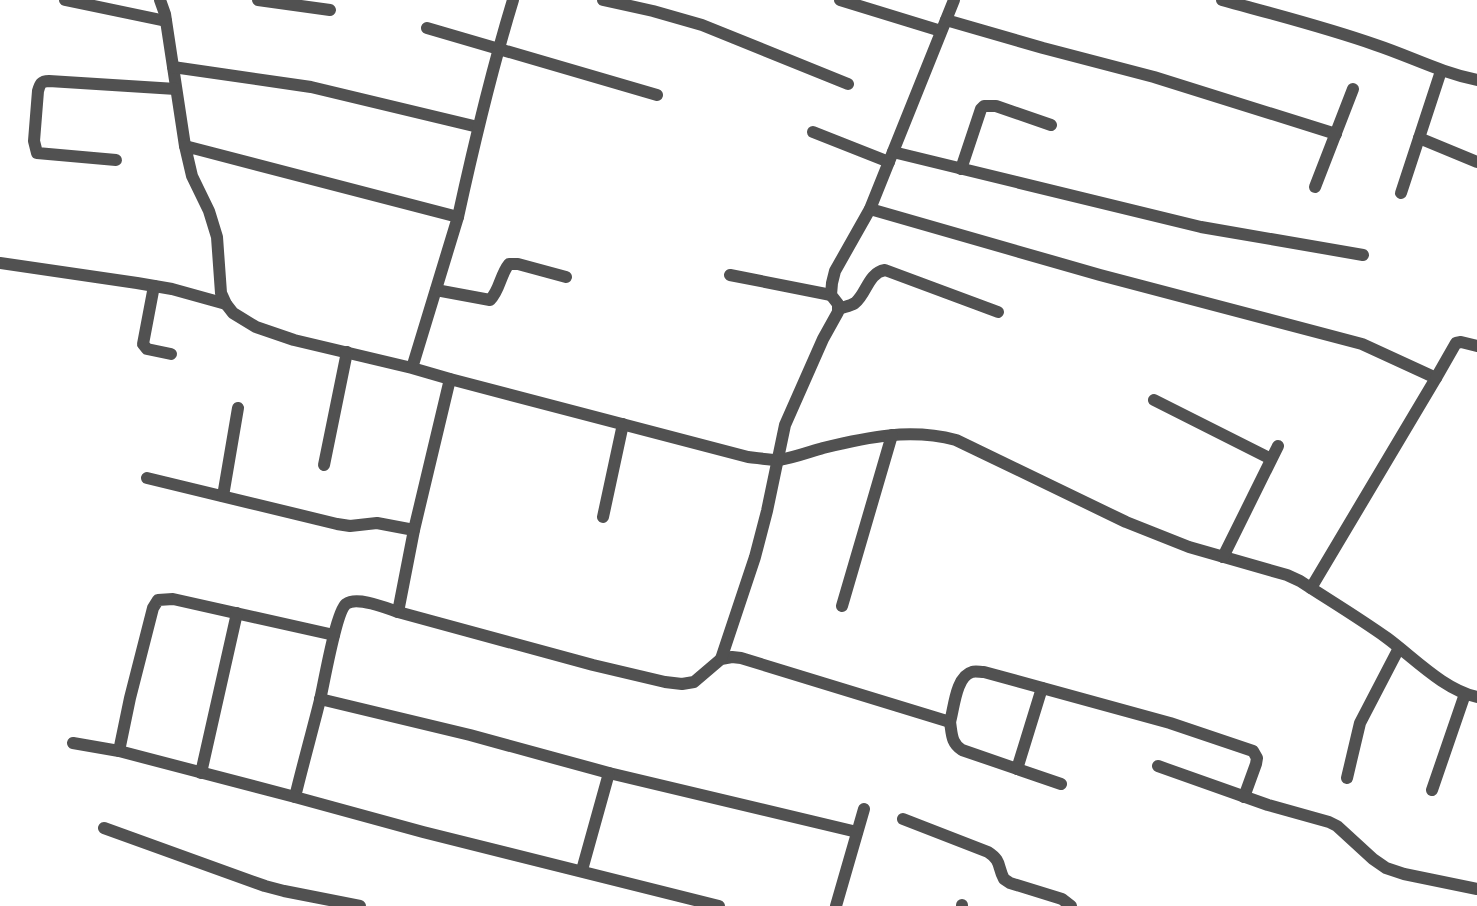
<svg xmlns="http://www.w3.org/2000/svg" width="1477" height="906" font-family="Raleway,sans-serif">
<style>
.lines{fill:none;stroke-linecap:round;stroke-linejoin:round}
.minor{stroke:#515151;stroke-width:12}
</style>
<rect width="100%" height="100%" fill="#fff"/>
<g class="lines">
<g class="minor">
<path d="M65,0L166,21"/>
<path d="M160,0L165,14L185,146"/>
<path d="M258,0L330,10"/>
<path d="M603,0L653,11L702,25L848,84"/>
<path d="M840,0L941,31"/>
<path d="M1222,0C1273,14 1325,27 1376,45C1412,57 1439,72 1477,80"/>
<path d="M946,20L1043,48L1154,77L1336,134"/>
<path d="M427,28L657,95"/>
<path d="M173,67L311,87L478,127"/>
<path d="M813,132L889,162"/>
<path d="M1419,138L1477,162"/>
<path d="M893,152L1201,227L1363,255"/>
<path d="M116,160L37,153L34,141L38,91C40,84 41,81 49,81L176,89"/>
<path d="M961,169L981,109L984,106H996L1051,125"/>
<path d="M1315,187L1353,89"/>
<path d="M1401,193L1441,71"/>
<path d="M870,209L1100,275L1362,344L1436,378L1311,588"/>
<path d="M458,217C474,144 491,72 513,0"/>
<path d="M0,263L137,283L172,289L226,304"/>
<path d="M730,275L831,295"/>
<path d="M154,286L143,344L147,349L171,354"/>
<path d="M436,290L490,300C500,290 500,275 509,264H518L566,277"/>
<path d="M839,309C844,307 850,306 855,303C867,293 868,273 885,270L998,312"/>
<path d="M412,368L458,217L185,146L192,176L209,211L217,237L221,293L226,304L233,313L256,327L294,340L412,368L450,379L748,457C758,458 769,460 779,460C793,458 809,452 823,448C868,437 910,428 956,440L1126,522L1189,547L1287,575L1300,581C1329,600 1359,618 1387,638C1414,658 1444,690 1477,697"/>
<path d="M1436,378L1456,343L1461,342L1477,346"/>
<path d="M450,379L414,530L398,612L593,665L665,682L682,684L694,682L721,659L732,657L741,658L950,722C954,708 956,676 972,672C975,671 980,672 984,672L1170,723L1253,751L1257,758L1256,764L1244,797"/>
<path d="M1154,400L1271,459"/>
<path d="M324,465L347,352"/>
<path d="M147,478L337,524L350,526L377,523L414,530"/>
<path d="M223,496L238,408"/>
<path d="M603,517L623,424"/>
<path d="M1223,557L1278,446"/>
<path d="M842,606L892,435"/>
<path d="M398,612C386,608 357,596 346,604C336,612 324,683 320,700C312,732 303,764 295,797L423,832L719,906"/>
<path d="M721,659L755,557L767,511L785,425L823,339L838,312V304L831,295L832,283L835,271L870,209L954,0"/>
<path d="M320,699L470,735L609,773L857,832"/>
<path d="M950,722C952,734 951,743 962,750L1061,784"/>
<path d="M73,743L119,751L295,797"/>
<path d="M119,751L130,698L153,608L158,600L173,599L334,635"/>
<path d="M1158,766L1268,805L1329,822L1337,826L1373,859L1386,868L1404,874L1477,889"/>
<path d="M1017,769L1042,688"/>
<path d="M201,773L237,613"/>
<path d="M1347,778L1360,723L1399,648"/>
<path d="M1432,790L1465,694"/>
<path d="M903,819L988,852C1002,861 997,866 1004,879L1010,883L1062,899L1071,906"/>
<path d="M104,828L265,886L284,891L360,906"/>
<path d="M582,870L609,773"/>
<path d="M836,906L864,809"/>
<path d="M962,906V905"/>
</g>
</g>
</svg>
